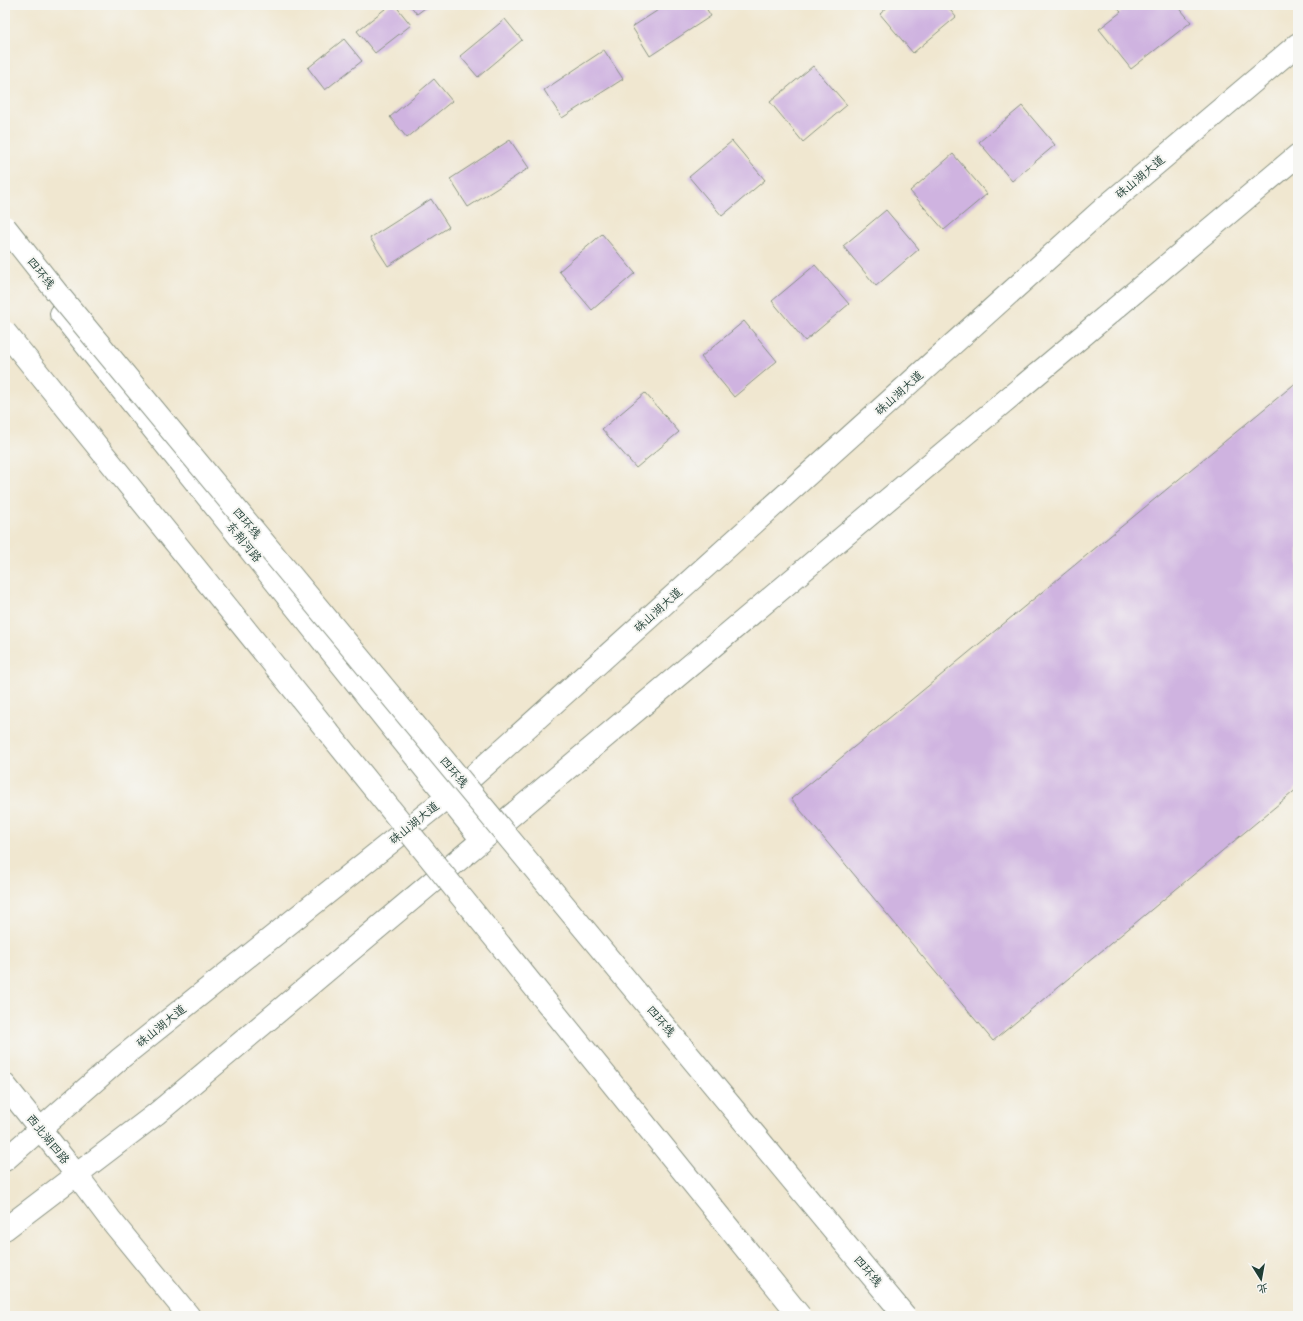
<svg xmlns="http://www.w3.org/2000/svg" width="1303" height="1321" font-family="Itim,'LXGW WenKai TC',sans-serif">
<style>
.building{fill:#cfb3e0}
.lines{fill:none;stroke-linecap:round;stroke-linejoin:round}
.minor-casing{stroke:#889282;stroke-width:24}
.tertiary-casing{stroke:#889282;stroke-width:24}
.secondary-casing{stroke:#889282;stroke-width:24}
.minor{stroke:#fff;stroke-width:22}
.tertiary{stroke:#fff;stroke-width:22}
.secondary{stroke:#fff;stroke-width:22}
.motorway-bridge-casing{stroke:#889282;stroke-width:24;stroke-linecap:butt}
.motorway-bridge{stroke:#fff;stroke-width:22}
.labels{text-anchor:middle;stroke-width:4;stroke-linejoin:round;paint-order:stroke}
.street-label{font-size:12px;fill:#1f3d34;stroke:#f6f6f2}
</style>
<rect width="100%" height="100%" fill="#f6f6f2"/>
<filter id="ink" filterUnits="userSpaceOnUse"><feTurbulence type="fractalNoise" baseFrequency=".025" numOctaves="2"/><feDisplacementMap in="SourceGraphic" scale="8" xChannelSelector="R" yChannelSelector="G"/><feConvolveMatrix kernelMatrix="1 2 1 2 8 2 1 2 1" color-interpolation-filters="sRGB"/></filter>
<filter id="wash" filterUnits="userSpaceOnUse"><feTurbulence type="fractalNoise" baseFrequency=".012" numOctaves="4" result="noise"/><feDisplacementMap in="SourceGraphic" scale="16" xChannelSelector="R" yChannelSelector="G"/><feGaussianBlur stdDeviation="0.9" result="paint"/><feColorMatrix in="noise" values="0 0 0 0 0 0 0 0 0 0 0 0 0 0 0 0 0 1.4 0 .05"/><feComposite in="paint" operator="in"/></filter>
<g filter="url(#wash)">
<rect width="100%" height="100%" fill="#f0e7d0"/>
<g id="blocks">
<g class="building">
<path d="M390,5H395L411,25L375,53L357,31Z"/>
<path d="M410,5H429L417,14Z"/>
<path d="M666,5H704L711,16L650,56L632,27Z"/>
<path d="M890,5H946L956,17L913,53L880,14Z"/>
<path d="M1115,5H1177L1191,22L1131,69L1099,29L1121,12Z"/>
<path d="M505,19L522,40L478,77L460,56Z"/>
<path d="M344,39L362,61L325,90L308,68Z"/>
<path d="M604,50L623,79L562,118L544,90Z"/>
<path d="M813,66L847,105L803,142L770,102Z"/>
<path d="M434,79L452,101L407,138L390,117Z"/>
<path d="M1022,106L1055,145L1012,181L979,142Z"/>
<path d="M510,140L529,168L468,207L450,179Z"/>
<path d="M732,141L765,180L722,216L689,177Z"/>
<path d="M953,154L987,194L944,230L910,191Z"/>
<path d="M431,199L449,227L388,266L370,238Z"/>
<path d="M886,210L919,249L876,286L843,246Z"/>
<path d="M602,234L635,273L592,310L559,271Z"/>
<path d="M815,265L849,304L805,341L772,301Z"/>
<path d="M744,321L777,361L734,397L701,357Z"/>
<path d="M1298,381V788L993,1041L791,799Z"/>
<path d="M645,393L679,432L636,468L602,429Z"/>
</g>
</g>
</g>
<g filter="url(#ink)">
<use href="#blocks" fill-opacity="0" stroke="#889282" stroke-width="1"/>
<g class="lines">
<g class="minor-casing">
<path id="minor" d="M76,1174L110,1219L189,1316"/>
</g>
<g class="tertiary-casing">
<path id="tertiary" d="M5,1085L76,1174"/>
</g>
<g class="secondary-casing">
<g id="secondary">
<path d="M61,314L482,840"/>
<path d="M5,1160L121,1058L471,778L1104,208L1298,44"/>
<path d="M5,1229L156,1114L1298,155"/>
</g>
</g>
<use href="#minor" class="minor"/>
<use href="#tertiary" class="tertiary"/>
<use href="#secondary" class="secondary"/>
<g class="motorway-bridge-casing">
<g id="motorway-bridge">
<path d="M5,227L58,294L905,1316"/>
<path d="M5,332L800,1316"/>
</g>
</g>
<use href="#motorway-bridge" class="motorway-bridge"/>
</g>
</g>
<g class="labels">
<g class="street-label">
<text transform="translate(1140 177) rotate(-40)" y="4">硃山湖大道</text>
<text transform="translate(41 273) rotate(52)" y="4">四环线</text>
<text transform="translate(899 393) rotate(-42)" y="4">硃山湖大道</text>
<text transform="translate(247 523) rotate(50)" y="4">四环线</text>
<text transform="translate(244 542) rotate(51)" y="4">东荆河路</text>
<text transform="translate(658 610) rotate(-42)" y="4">硃山湖大道</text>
<text transform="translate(454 772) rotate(50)" y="4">四环线</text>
<text transform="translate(414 823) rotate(-39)" y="4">硃山湖大道</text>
<text transform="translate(661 1021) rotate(50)" y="4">四环线</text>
<text transform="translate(161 1026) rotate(-39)" y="4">硃山湖大道</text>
<text transform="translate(48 1139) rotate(51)" y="4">西北湖四路</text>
<text transform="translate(868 1271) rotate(50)" y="4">四环线</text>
</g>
</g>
<rect width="1303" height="1321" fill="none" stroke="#f6f6f2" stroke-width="20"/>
<g transform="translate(1261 1279) rotate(169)" stroke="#f6f6f2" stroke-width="3" paint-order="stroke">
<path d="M0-3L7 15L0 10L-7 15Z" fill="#1f3d34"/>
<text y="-6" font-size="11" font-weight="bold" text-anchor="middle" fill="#1f3d34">北</text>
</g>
</svg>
